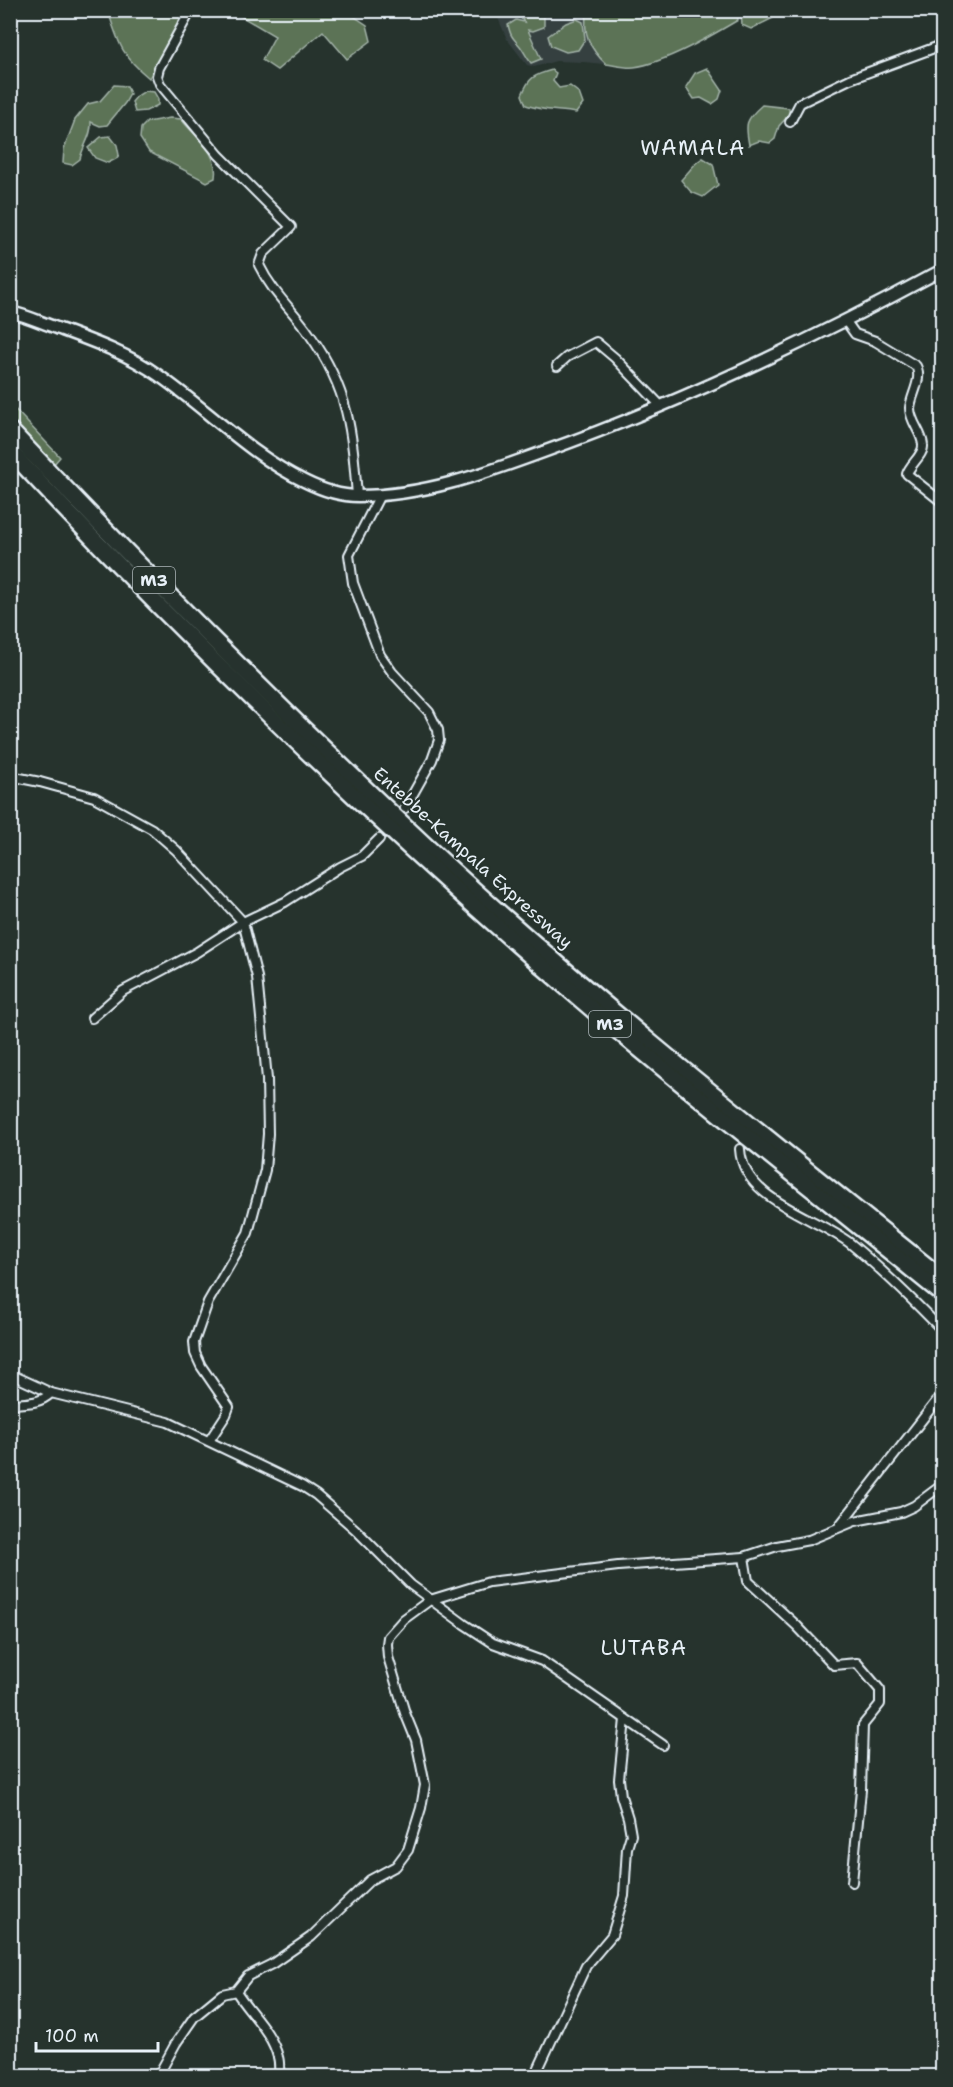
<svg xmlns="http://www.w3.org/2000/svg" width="953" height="2087" font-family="'Shantell Sans',sans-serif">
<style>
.built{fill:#354040}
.green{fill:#5c7357;stroke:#a2b2a8;stroke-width:1.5}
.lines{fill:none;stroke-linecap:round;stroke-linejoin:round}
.street-casing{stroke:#e8f1f8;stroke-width:12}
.secondary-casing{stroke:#e8f1f8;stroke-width:15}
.highway-casing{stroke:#e8f1f8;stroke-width:20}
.street{stroke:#26332d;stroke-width:8}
.secondary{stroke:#26332d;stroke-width:10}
.highway{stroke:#26332d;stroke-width:15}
.labels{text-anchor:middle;stroke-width:4.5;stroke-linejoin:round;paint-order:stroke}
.shield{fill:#26332d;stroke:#aeb8bb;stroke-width:1.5}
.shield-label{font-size:16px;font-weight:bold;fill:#e8f1f8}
.street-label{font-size:18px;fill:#e8f1f8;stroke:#26332d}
.quarter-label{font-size:21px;letter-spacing:1.5px;fill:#e8f1f8;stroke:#26332d}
</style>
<rect width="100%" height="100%" fill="#26332d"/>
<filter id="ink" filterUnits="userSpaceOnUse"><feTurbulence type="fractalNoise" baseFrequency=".0167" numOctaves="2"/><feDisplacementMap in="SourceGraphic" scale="12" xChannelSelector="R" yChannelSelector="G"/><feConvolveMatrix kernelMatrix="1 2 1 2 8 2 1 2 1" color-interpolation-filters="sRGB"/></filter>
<g filter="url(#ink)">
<path class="built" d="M495,11H660L654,62L633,67L584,62L556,61L534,67L527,65L507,39Z"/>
<g class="green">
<path d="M613,10L737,11L738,20C711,36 665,63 634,67C625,68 615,65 606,64C590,49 582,33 587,11H608L610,13Z"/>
<path d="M108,11H185L149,78C121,55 119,44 108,11Z"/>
<path d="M232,11H346L367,25L371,41L347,59L323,31L277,70L262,60L275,36Z"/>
<path d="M506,11H539L544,17V27L533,31L528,30L541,59L531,63C526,57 524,51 520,46C512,37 511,37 508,25L516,20L524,22L519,15Z"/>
<path d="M741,11H773V18L751,29L742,25Z"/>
<path d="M577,19L583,22L585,39L578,50L566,52L551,46L548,36L566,23Z"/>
<path d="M707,68L722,90L719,99L712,104L701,98L694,99L686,87L695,73Z"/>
<path d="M552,70L556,73L553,81L559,88L570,86L579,93L583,104L576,113C559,110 542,111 526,105L522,95C529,77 534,75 552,70Z"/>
<path d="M114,85L127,86L130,94L125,103L107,125L100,126L91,122C92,136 83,145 80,159L72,165L63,163L64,149L75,120L88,104L100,101Z"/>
<path d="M145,91L154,92L158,99V105L146,111L135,112L132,102L137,96Z"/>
<path d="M762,105L789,108V115L779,126L775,139L770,143L759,141L749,145C745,124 745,120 762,105Z"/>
<path d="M170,118L181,119C196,138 219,152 215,178L207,182L149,152L140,138L141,128L147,122Z"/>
<path d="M110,136L117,145L119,155L116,159L108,163L95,158L88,148L101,137Z"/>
<path d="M703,158L713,164L718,185L703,197L691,192L681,180L697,162Z"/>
<path d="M10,404L60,457L54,464L11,420Z"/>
</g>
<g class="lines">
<g class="street-casing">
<g id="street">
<path d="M191,10L159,68L157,76L160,84L219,155L291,227L263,254L259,265C273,294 293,310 310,335C349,390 352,431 357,496"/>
<path d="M790,122L800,103L850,79L942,45"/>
<path d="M845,320L855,334L875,341L916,366C923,379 911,395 910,408C910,422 922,432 923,445C924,455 910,464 907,474L942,502"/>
<path d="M557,366L567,357L596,342L615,358L661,406"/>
<path d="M380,495L349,555L353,583L380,655L392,672L429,712L438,730L439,740L432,760L405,808"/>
<path d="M10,776L40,782L94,797L152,829L176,850L243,922L257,977L267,1079L268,1134L265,1170L248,1233L208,1302L194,1342L195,1353L201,1366L229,1407L226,1415L209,1441"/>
<path d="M92,1018L123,991L197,952L243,922L285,902L340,867L362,856L379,839"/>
<path d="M740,1149C743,1201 817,1217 851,1244C884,1271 913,1300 942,1330"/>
<path d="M10,1374L51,1393"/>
<path d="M10,1404C26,1403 40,1404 51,1393L168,1422L302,1486L316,1495L355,1529L411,1585L464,1624L493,1643L542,1661L663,1745"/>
<path d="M840,1525L942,1394"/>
<path d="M744,1557L748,1581L797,1626L834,1665L857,1663L880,1690V1704L863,1725L861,1790L852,1882"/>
<path d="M236,1991C249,2012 272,2032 278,2057C280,2063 279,2070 279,2076"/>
<path d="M158,2076L176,2043L194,2017L222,1994L236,1991L248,1976L272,1964L311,1937L370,1880L396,1866L408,1850L421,1808L425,1785L416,1740L405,1713L388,1657L387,1644L388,1637L404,1619L430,1600L489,1582L618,1566L744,1557L777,1546L809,1540L855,1521L901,1512L914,1506L942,1485"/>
<path d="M535,2076L586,1966L612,1935L624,1896L627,1848L631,1835L628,1818L621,1796L619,1779L625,1719"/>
</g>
</g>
<g class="secondary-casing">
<path id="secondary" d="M10,312C25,315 40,322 54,327C89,340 127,353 158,375C207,409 250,455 304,481C320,489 339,496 358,496C423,496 483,474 543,452C681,403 814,339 942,270"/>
</g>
<g class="highway-casing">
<g id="highway">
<path d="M10,430C144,572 281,710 423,843C588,997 766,1137 942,1278"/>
<path d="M10,451C189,643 380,827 580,999C698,1100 822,1196 942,1294"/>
</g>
</g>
<use href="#street" class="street"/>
<use href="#secondary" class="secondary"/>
<use href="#highway" class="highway"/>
</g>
</g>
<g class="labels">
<g class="shield">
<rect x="133" y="567" width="42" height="26" rx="4.5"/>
<rect x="589" y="1011" width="42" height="26" rx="4.5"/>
</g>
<g class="shield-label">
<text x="154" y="586">M3</text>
<text x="610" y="1030">M3</text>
</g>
<g class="street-label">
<text transform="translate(473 858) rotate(42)" y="6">Entebbe-Kampala Expressway</text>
</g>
<g class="quarter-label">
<text x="693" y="155">WAMALA</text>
<text x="644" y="1655">LUTABA</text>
</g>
</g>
<rect width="953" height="2087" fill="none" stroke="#26332d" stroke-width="36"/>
<rect x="18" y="18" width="917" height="2051" fill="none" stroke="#e8f1f8" stroke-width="2" filter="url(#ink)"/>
<path d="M36 2042v9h122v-9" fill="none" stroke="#e8f1f8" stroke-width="3"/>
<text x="45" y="2042" font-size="18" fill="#e8f1f8" stroke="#26332d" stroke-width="4.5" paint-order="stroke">100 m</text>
</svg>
